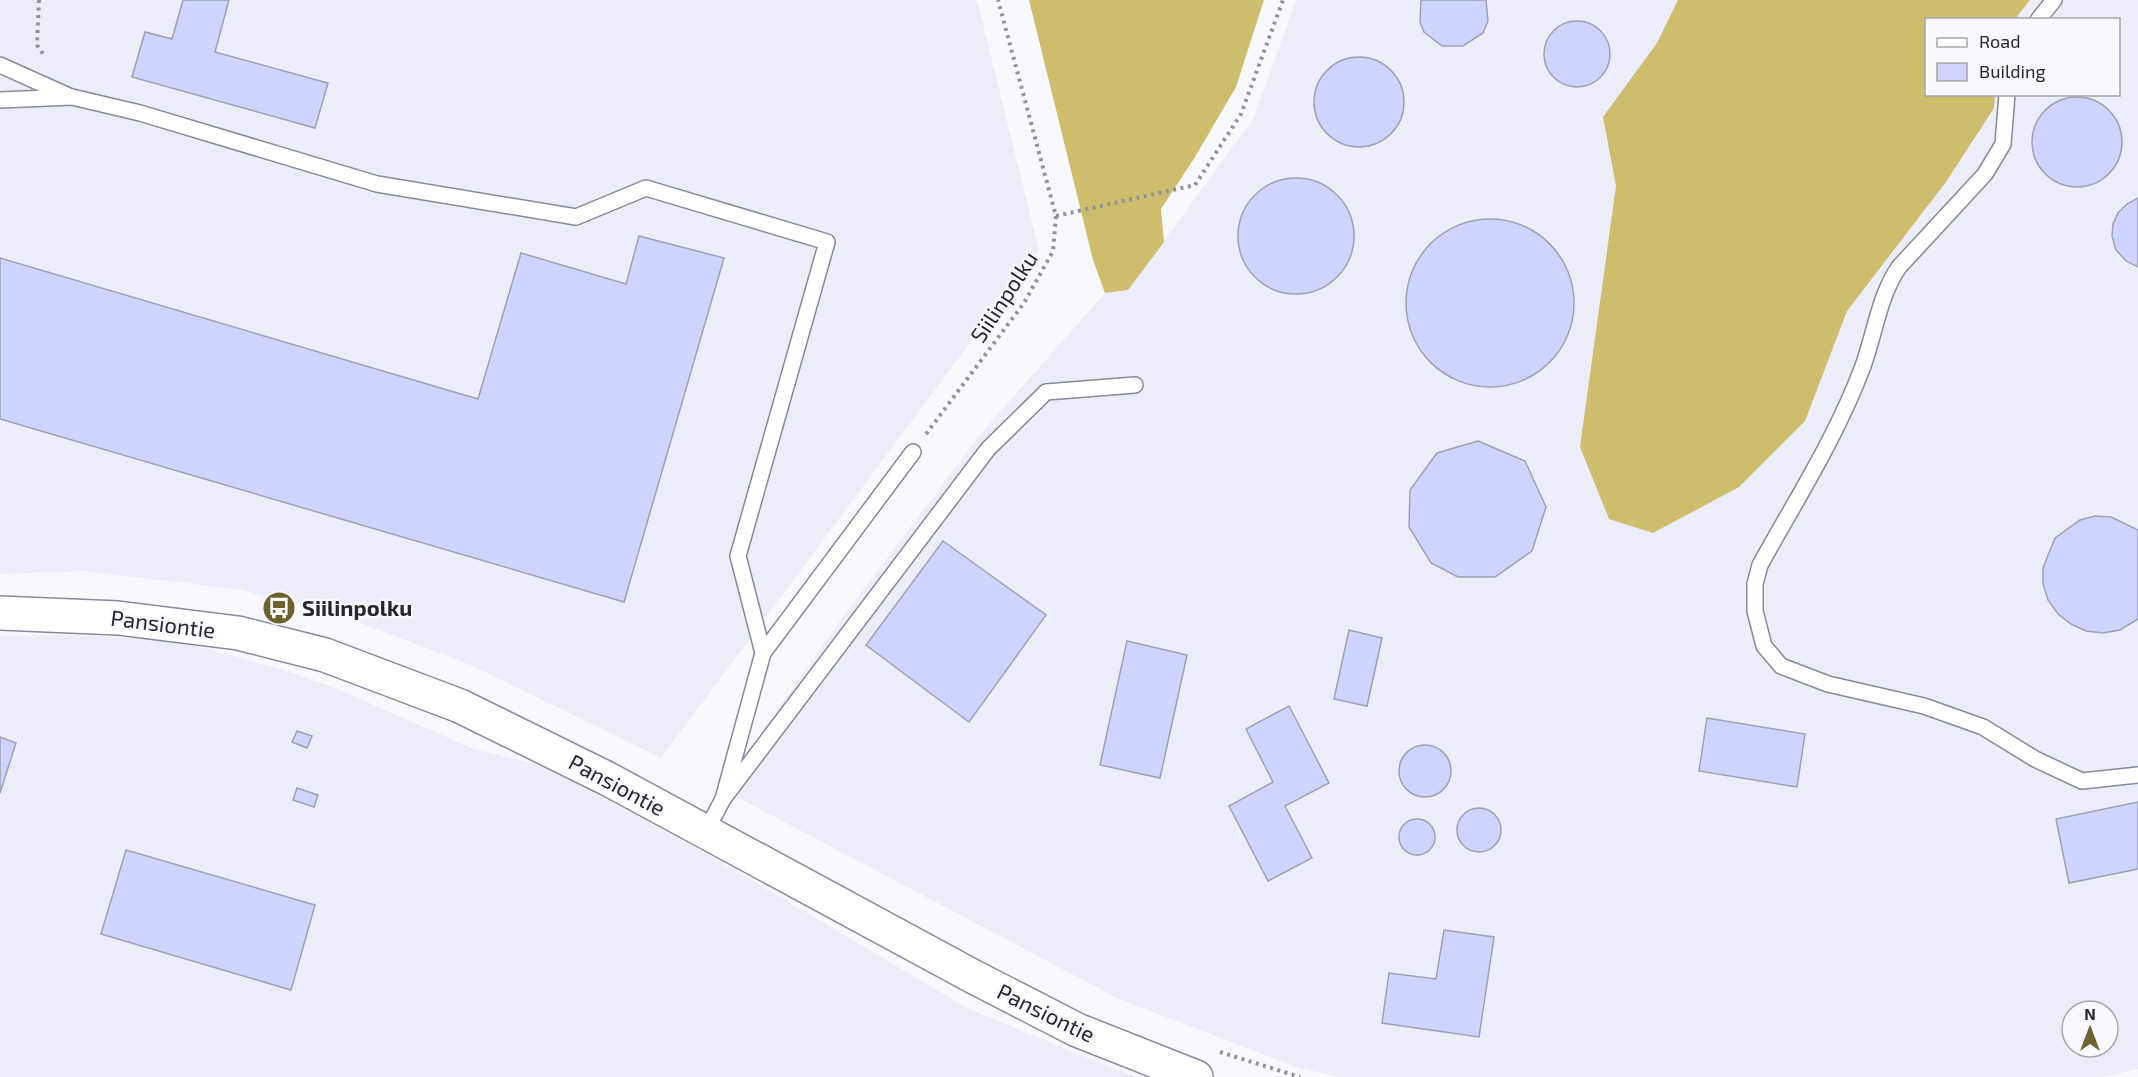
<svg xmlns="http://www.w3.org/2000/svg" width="2138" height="1077" font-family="'Exo 2',sans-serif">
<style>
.built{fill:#ecedf9;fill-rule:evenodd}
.forest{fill:#cebd6d}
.building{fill:#cfd3ff;stroke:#9ea0b4;stroke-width:1.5}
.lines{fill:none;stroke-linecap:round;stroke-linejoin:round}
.lane-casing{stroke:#87899c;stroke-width:18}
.secondary-casing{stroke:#87899c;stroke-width:36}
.path{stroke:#929297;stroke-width:4;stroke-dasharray:3 4.5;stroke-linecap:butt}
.lane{stroke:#fff;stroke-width:15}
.secondary{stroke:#fff;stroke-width:33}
.labels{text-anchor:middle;stroke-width:4.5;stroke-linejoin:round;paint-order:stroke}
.street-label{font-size:22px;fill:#26262e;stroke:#f9f9fd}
.poi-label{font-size:22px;font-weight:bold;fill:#26262e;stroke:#f9f9fd;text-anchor:start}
</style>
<rect width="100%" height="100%" fill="#f9f9fd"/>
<g class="built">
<path d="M0,0H977L1039,250L661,758L473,666L342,616L242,590L84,571L0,574Z"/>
<path d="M1296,0H2138V1069L2105,1077H1338L1296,1067L1119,999L737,797L762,732L840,621L983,431L1105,293L1128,290L1253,119ZM1926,20H2118V94H1926ZM2072,1011H2108V1047H2072Z"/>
<path d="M54,635L140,638L189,644L278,668L335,688L474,749L544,766L714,858L969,1009L1135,1077H0V636Z"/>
</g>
<g class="forest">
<path d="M1029,0H1264L1236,87L1195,157L1161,209L1164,242L1128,290L1105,293L1093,260Z"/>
<path d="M1678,0H2030L2015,19L1926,20V94L1995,95L1994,108L1946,182L1847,311L1805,421L1739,487L1653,533L1609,519L1580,447L1616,186L1603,117L1657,43Z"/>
</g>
<g class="building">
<path d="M183,0H229L215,52L328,83L315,128L132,77L145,32L172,39Z"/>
<path d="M1486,0L1488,21L1483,33L1463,46H1442L1424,32L1420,22L1421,0Z"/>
<circle cx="1577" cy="54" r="33"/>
<circle cx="1359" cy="102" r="45"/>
<circle cx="2077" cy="142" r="45"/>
<circle cx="1296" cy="236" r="58"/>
<path d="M2138,198V267L2126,261L2116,250L2112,236L2113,224L2118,213L2127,204Z"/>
<circle cx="1490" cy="303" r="84"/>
<path d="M639,236L724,258L624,602L0,419V258L478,399L521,253L626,284Z"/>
<path d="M1478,441L1525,461L1546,507L1532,551L1495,577H1458L1431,563L1409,527L1410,490L1437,453Z"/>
<path d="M2095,516L2111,517L2138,530V619L2120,630L2103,633L2086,631L2071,624L2058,614L2048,600L2043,584V568L2055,538L2080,520Z"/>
<path d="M943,541L1046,615L969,722L866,645Z"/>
<path d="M1349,630L1382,638L1367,706L1334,699Z"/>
<path d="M1127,641L1187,655L1160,778L1100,765Z"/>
<path d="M1289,706L1329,783L1285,806L1312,858L1268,881L1229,806L1273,782L1246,729Z"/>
<path d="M1707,718L1805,734L1797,787L1699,771Z"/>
<path d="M297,731L312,736L307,748L292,742Z"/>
<path d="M0,737L16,743L0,793Z"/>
<circle cx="1425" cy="771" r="26"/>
<path d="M297,788L318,795L314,807L293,800Z"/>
<path d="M2138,802V869L2069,883L2056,819Z"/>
<circle cx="1479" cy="830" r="22"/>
<circle cx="1417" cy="837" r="18"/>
<path d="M126,850L315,905L291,990L101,934Z"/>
<path d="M1444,930L1494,937L1479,1037L1382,1023L1389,973L1436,979Z"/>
</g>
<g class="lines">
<g class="lane-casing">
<g id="lane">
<path d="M2038,20L2054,0"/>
<path d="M0,65L69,96"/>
<path d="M2007,94L2003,144L1985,174L1899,267C1879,296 1875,333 1863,366C1837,436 1796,500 1760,565L1755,584V611L1764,646L1781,666L1828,684L1924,706L1983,727L2035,759L2082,781L2138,775"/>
<path d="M0,100L72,97L140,113L377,184L576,217L646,188L827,242L738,556L763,653"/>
<path d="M723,799L988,449L1046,392L1135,385"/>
<path d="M705,833L723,799L763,653L913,452"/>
</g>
</g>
<g class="secondary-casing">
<path id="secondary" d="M0,613L118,618L238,633L325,655L460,706L608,779L974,977L1077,1030L1196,1077"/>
</g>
<g class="path">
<path d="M39,0L37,45L45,57"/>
<path d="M1056,216L1195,185L1241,114L1283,0"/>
<path d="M926,434L1024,303L1053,251L1056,216L998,0"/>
<path d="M1220,1052L1300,1077"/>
</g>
<use href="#lane" class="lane"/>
<use href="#secondary" class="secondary"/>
</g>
<defs>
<g id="bus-disc" transform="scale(1.725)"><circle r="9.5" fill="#6d612e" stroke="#f9f9fd"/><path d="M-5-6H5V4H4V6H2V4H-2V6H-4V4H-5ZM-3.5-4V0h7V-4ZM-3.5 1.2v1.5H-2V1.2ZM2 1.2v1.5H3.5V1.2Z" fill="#fff"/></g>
</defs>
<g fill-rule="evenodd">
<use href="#bus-disc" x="279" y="608"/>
</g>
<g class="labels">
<g class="street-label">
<text transform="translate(1004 297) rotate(-57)" y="8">Siilinpolku</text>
<text transform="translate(163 624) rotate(7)" y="8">Pansiontie</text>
<text transform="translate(617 785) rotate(28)" y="8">Pansiontie</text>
<text transform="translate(1046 1013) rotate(26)" y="8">Pansiontie</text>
</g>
<g class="poi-label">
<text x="302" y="616">Siilinpolku</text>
</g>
</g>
<rect x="1925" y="18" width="195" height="78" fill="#f9f9fd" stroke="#a5a5aa" stroke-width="1.5"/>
<rect x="1937" y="38" width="30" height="9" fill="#ffffff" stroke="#a5a5aa" stroke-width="1.5"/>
<text x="1979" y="48" font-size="18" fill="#26262e">Road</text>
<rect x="1937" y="63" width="30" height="18" fill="#cfd3ff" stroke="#a5a5aa" stroke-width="1.5"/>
<text x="1979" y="78" font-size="18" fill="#26262e">Building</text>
<g transform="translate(2090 1029)"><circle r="28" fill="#f9f9fd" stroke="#a5a5aa" stroke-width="1.5"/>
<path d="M0-4.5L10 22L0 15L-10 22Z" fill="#6d612e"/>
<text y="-9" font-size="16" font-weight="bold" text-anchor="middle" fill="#26262e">N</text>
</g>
</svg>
